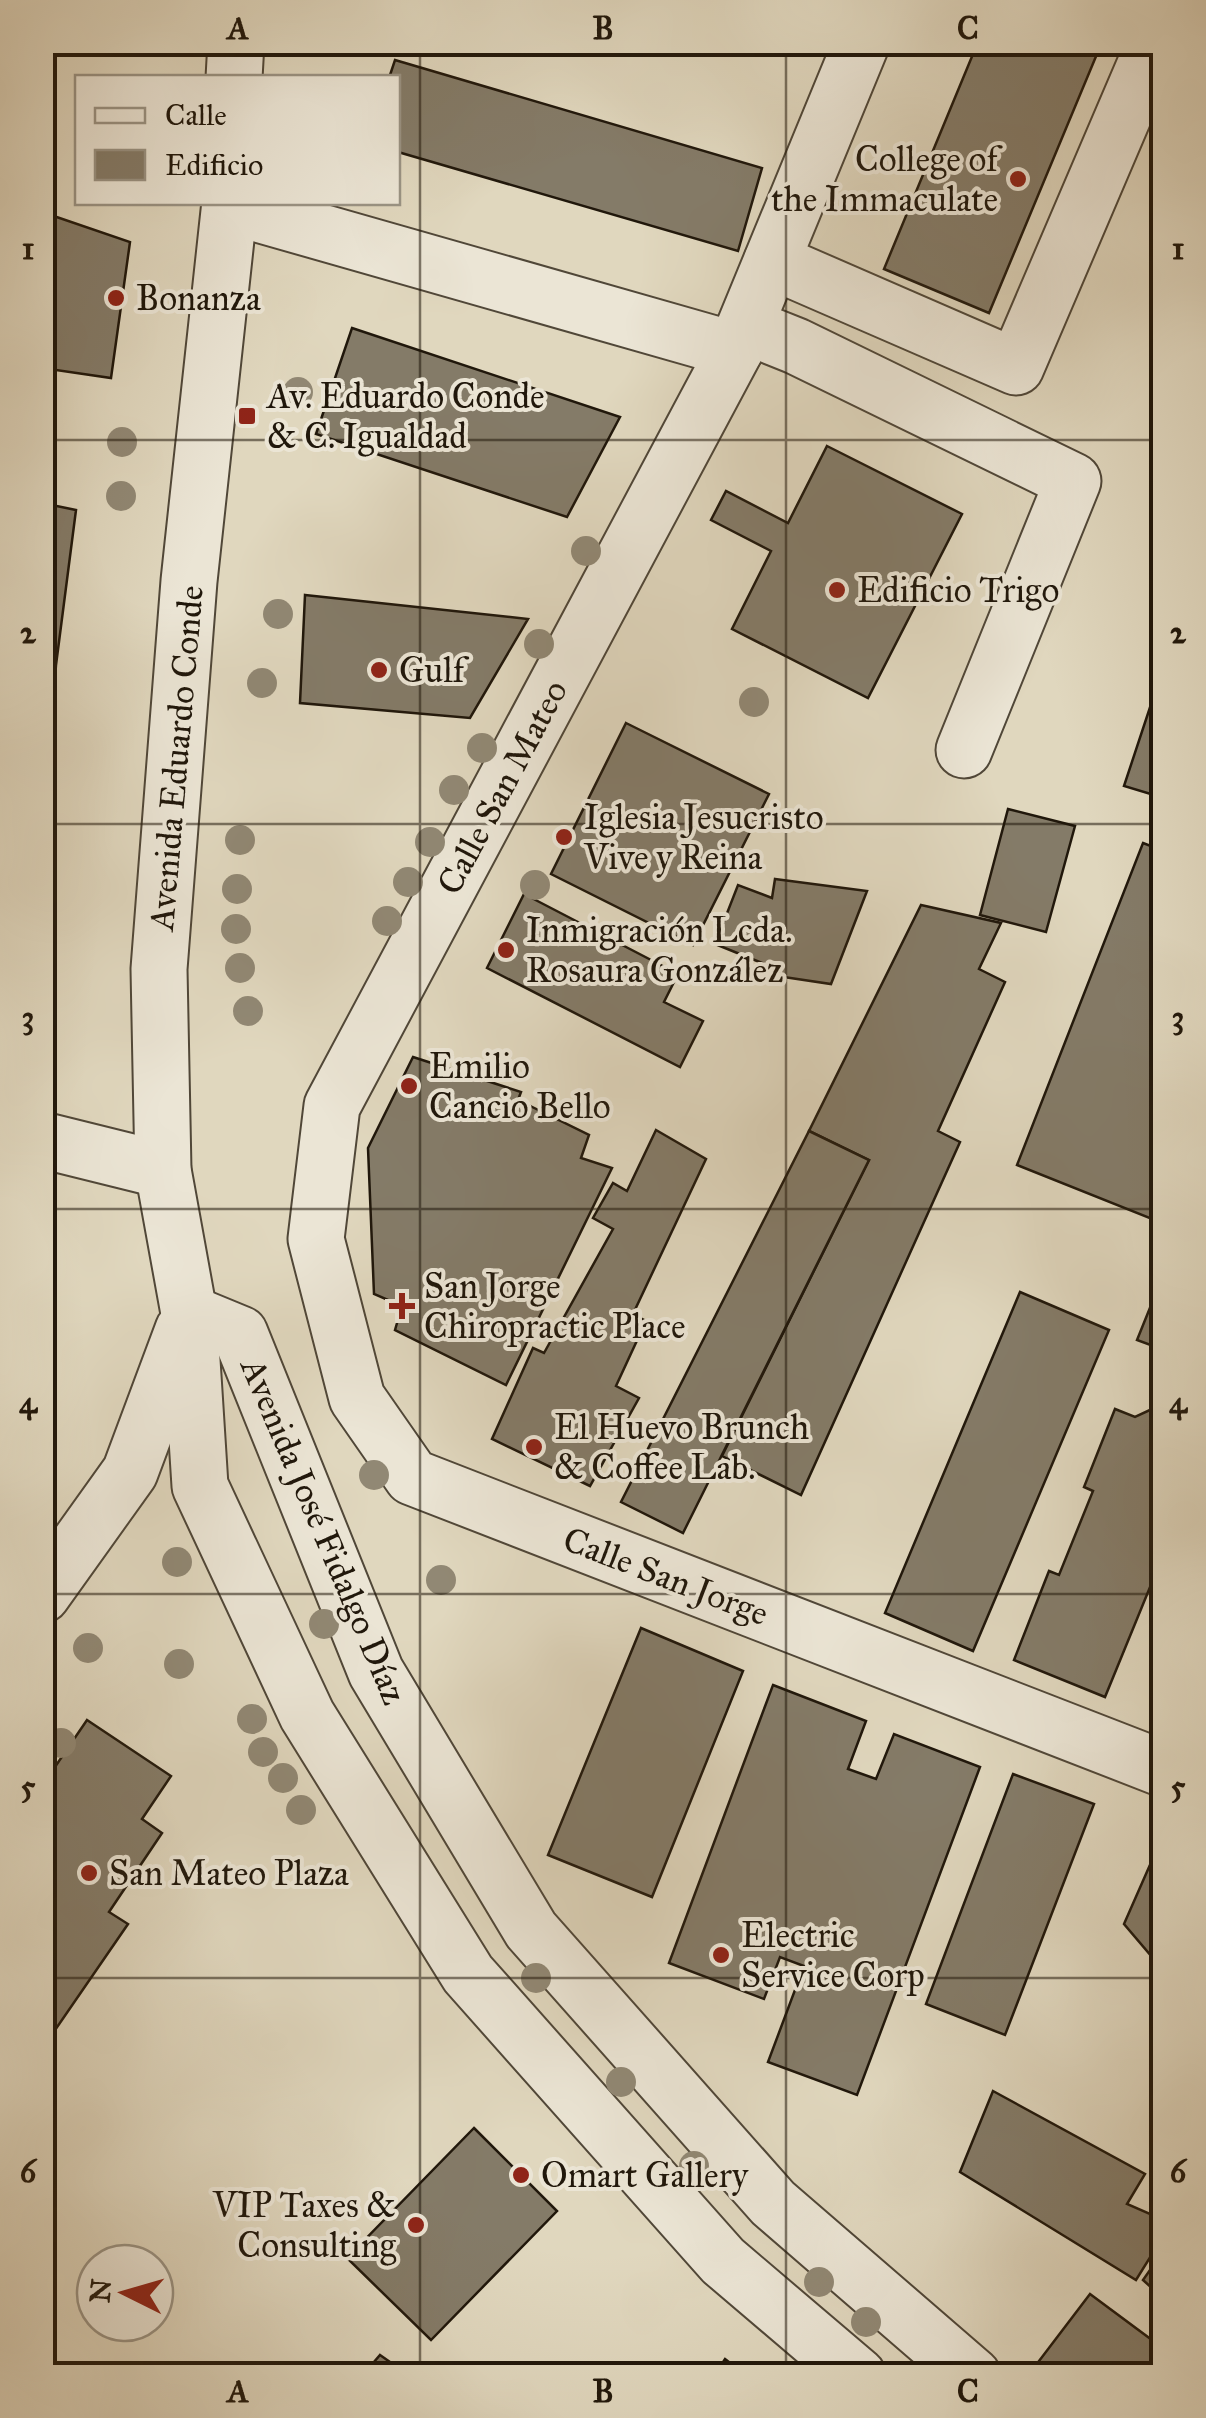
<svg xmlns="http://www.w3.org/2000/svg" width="1206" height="2418" font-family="'IM FELL Great Primer',serif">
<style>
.building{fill:#847b68;stroke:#20170b;stroke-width:2.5}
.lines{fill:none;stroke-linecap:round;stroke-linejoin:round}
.minor-casing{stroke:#504738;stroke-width:59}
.minor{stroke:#ebe5d5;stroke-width:55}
.tree{fill:#918874}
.grid{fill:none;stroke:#20170b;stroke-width:2.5;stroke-opacity:0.55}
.poi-dot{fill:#8f2418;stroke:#ebe5d5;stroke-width:4}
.labels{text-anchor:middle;stroke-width:8;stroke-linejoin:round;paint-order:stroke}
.poi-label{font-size:35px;fill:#20170b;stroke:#ebe5d5;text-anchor:start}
.street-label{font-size:35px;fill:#20170b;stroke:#ebe5d5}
.neatline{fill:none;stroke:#20170b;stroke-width:4}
.grid-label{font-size:32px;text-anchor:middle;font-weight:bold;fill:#20170b}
</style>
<rect width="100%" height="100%" fill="#e0d7be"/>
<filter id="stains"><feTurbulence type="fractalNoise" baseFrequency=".002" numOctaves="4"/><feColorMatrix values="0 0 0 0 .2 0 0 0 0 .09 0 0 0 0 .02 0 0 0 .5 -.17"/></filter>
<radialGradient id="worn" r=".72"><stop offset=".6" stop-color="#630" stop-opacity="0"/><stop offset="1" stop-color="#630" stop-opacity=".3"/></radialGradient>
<g class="building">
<path d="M978,42H1102L989,313L884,269Z"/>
<path d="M395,60L762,168L738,251L398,152V78H389Z"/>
<path d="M42,212L130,242L111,378L42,368Z"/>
<path d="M352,328L620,417L567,517L316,434Z"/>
<path d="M42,391L50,392L45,480H42Z"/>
<path d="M827,446L962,514L868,698L732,629L771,551L711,520L726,491L788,523Z"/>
<path d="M42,503L76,510L56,665L45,822L48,959H42Z"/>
<path d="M305,595L528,619L470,718L300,703Z"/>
<path d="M1164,665V798L1124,786Z"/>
<path d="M626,723L769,794L693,945L551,874Z"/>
<path d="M1008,809L1075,826L1046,932L980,915Z"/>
<path d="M1143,843L1164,851L1162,1223L1017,1165Z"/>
<path d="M775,879L867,891L831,984L757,973L762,963L715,944L738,885L772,898Z"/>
<path d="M524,894L678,974L664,1002L703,1021L680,1067L487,968Z"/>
<path d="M921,905L1001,923L979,969L1005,982L938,1131L960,1142L801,1495L722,1456L869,1160L809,1131Z"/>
<path d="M413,1057L521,1092L518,1100L589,1135L581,1158L612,1168L506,1385L395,1330L402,1306L374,1294L368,1148Z"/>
<path d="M656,1130L706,1159L633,1314L646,1321L616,1386L639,1398L590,1486L492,1439L533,1348L544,1353L613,1229L593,1218L613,1183L627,1191Z"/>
<path d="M809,1131L869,1160L683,1533L621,1502Z"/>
<path d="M1164,1273V1350L1137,1340Z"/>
<path d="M1020,1292L1109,1330L973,1651L885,1613Z"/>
<path d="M1164,1378V1553L1105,1697L1014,1660L1049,1571L1059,1575L1093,1491L1084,1487L1115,1409L1135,1417L1150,1410Z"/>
<path d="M641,1628L743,1671L652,1897L548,1855Z"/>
<path d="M773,1685L866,1721L848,1769L876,1779L894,1734L980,1767L857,2095L768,2062L804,1966L780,1957L764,1999L669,1963Z"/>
<path d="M87,1720L171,1776L142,1819L162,1833L109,1912L128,1924L42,2049V1786Z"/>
<path d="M1013,1774L1094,1804L1005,2035L926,2004Z"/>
<path d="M1164,1833V1971L1124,1924Z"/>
<path d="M993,2091L1145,2174L1127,2204L1164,2220V2235L1136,2280L960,2172Z"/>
<path d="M474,2128L557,2211L431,2340L347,2258Z"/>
<path d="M1164,2250V2299L1143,2280Z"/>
<path d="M1090,2294L1164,2349V2376H1057L1039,2361Z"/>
<path d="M380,2355L410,2376H362Z"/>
<path d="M725,2359L747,2376H714Z"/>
</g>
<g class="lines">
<g class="minor-casing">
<g id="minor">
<path d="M862,42L735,350L332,1106L316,1239L357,1398L412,1477L1164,1769"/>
<path d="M234,78L236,42"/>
<path d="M230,202L189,581L159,969L163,1170L189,1313L200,1486L307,1715L468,1974L723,2261L858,2376"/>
<path d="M230,206L735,350"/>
<path d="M772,261L1016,367L1155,42"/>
<path d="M746,326L796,346L1073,481L964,750"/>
<path d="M42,1140L163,1170"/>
<path d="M189,1313L240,1334L376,1672L531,1930L773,2203L973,2376"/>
<path d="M42,1595L130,1472L183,1330"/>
</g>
</g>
<use href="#minor" class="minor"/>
</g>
<g class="tree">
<circle cx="298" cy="392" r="15"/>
<circle cx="122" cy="442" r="15"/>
<circle cx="121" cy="496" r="15"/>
<circle cx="586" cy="551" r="15"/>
<circle cx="278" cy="614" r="15"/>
<circle cx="539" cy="644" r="15"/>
<circle cx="262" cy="683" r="15"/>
<circle cx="754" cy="702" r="15"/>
<circle cx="482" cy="748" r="15"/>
<circle cx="454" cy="790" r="15"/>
<circle cx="240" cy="840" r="15"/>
<circle cx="430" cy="842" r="15"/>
<circle cx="408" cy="882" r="15"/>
<circle cx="535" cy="885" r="15"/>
<circle cx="237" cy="889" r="15"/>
<circle cx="387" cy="921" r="15"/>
<circle cx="236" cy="929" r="15"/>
<circle cx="240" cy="968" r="15"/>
<circle cx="248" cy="1011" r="15"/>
<circle cx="374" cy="1475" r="15"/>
<circle cx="177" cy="1562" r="15"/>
<circle cx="441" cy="1580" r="15"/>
<circle cx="324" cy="1624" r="15"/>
<circle cx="88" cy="1648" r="15"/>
<circle cx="179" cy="1664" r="15"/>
<circle cx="252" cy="1719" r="15"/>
<circle cx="61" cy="1743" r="15"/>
<circle cx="263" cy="1752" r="15"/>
<circle cx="283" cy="1778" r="15"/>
<circle cx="301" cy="1810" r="15"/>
<circle cx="536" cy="1978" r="15"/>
<circle cx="621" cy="2082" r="15"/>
<circle cx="694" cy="2166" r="15"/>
<circle cx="819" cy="2282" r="15"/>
<circle cx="866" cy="2322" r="15"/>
</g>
<path class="grid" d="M420,42V2376M786,42V2376M42,440H1164M42,824H1164M42,1209H1164M42,1594H1164M42,1978H1164"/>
<g class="poi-dot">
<circle cx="1018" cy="179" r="10"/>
<circle cx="116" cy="298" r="10"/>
<rect x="237" y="406" width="20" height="20" rx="5"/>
<circle cx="837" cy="590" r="10"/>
<circle cx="379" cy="670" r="10"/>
<circle cx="564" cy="837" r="10"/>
<circle cx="506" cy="950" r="10"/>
<circle cx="409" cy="1086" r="10"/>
<path d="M397 1291h10v10h10v10h-10v10h-10v-10h-10v-10h10z"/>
<circle cx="534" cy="1447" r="10"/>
<circle cx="89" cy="1873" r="10"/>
<circle cx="721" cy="1955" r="10"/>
<circle cx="521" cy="2175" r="10"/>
<circle cx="416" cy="2225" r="10"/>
</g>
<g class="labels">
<g class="poi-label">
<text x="998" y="171" text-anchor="end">College of<tspan x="998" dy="40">the Immaculate</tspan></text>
<text x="136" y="310">Bonanza</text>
<text x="267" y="408">Av. Eduardo Conde<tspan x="267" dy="40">&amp; C. Igualdad</tspan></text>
<text x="857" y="602">Edificio Trigo</text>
<text x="399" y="682">Gulf</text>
<text x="584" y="829">Iglesia Jesucristo<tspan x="584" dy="40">Vive y Reina</tspan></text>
<text x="526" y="942">Inmigración Lcda.<tspan x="526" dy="40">Rosaura González</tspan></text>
<text x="429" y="1078">Emilio<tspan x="429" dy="40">Cancio Bello</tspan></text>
<text x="424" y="1298">San Jorge<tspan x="424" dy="40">Chiropractic Place</tspan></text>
<text x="554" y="1439">El Huevo Brunch<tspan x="554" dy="40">&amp; Coffee Lab.</tspan></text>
<text x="109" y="1885">San Mateo Plaza</text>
<text x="741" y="1947">Electric<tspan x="741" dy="40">Service Corp</tspan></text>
<text x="541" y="2187">Omart Gallery</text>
<text x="396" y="2217" text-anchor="end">VIP Taxes &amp;<tspan x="396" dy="40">Consulting</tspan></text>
</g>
<g class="street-label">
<text transform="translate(176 758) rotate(-85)" y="12">Avenida Eduardo Conde</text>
<text transform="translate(502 787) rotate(-62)" y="12">Calle San Mateo</text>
<text transform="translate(324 1531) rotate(67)" y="12">Avenida José Fidalgo Díaz</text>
<text transform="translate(666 1576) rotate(21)" y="12">Calle San Jorge</text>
</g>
</g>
<rect width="1206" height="2418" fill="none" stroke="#e0d7be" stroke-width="110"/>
<rect x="75" y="75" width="325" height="130" fill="#ebe5d5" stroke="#9a9384" stroke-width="2.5"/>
<rect x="95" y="108" width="50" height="15" fill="#ebe5d5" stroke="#9a9384" stroke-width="2.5"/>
<text x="165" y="125" font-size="30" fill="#20170b">Calle</text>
<rect x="95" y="150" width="50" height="30" fill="#847b68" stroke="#9a9384" stroke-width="2.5"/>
<text x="165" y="175" font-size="30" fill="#20170b">Edificio</text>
<g transform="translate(125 2293) rotate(275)"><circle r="48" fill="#ebe5d5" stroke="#9a9384" stroke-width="2.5"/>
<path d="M0-8L18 38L0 25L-18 38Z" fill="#8f2418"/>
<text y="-15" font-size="28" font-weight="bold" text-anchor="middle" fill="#20170b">N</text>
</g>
<rect x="55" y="55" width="1096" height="2308" class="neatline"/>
<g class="grid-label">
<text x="238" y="39">A</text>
<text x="603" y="39">B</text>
<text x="968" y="39">C</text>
<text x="28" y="259">1</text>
<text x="1178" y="259">1</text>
<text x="28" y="643">2</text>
<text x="1178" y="643">2</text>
<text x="28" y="1028">3</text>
<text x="1178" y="1028">3</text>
<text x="28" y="1413">4</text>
<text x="1178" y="1413">4</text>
<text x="28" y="1797">5</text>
<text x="1178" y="1797">5</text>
<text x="28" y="2182">6</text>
<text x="1178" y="2182">6</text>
<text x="238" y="2402">A</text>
<text x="603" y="2402">B</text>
<text x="968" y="2402">C</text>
</g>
<rect width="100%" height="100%" filter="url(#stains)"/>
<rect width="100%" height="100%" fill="url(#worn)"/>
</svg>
